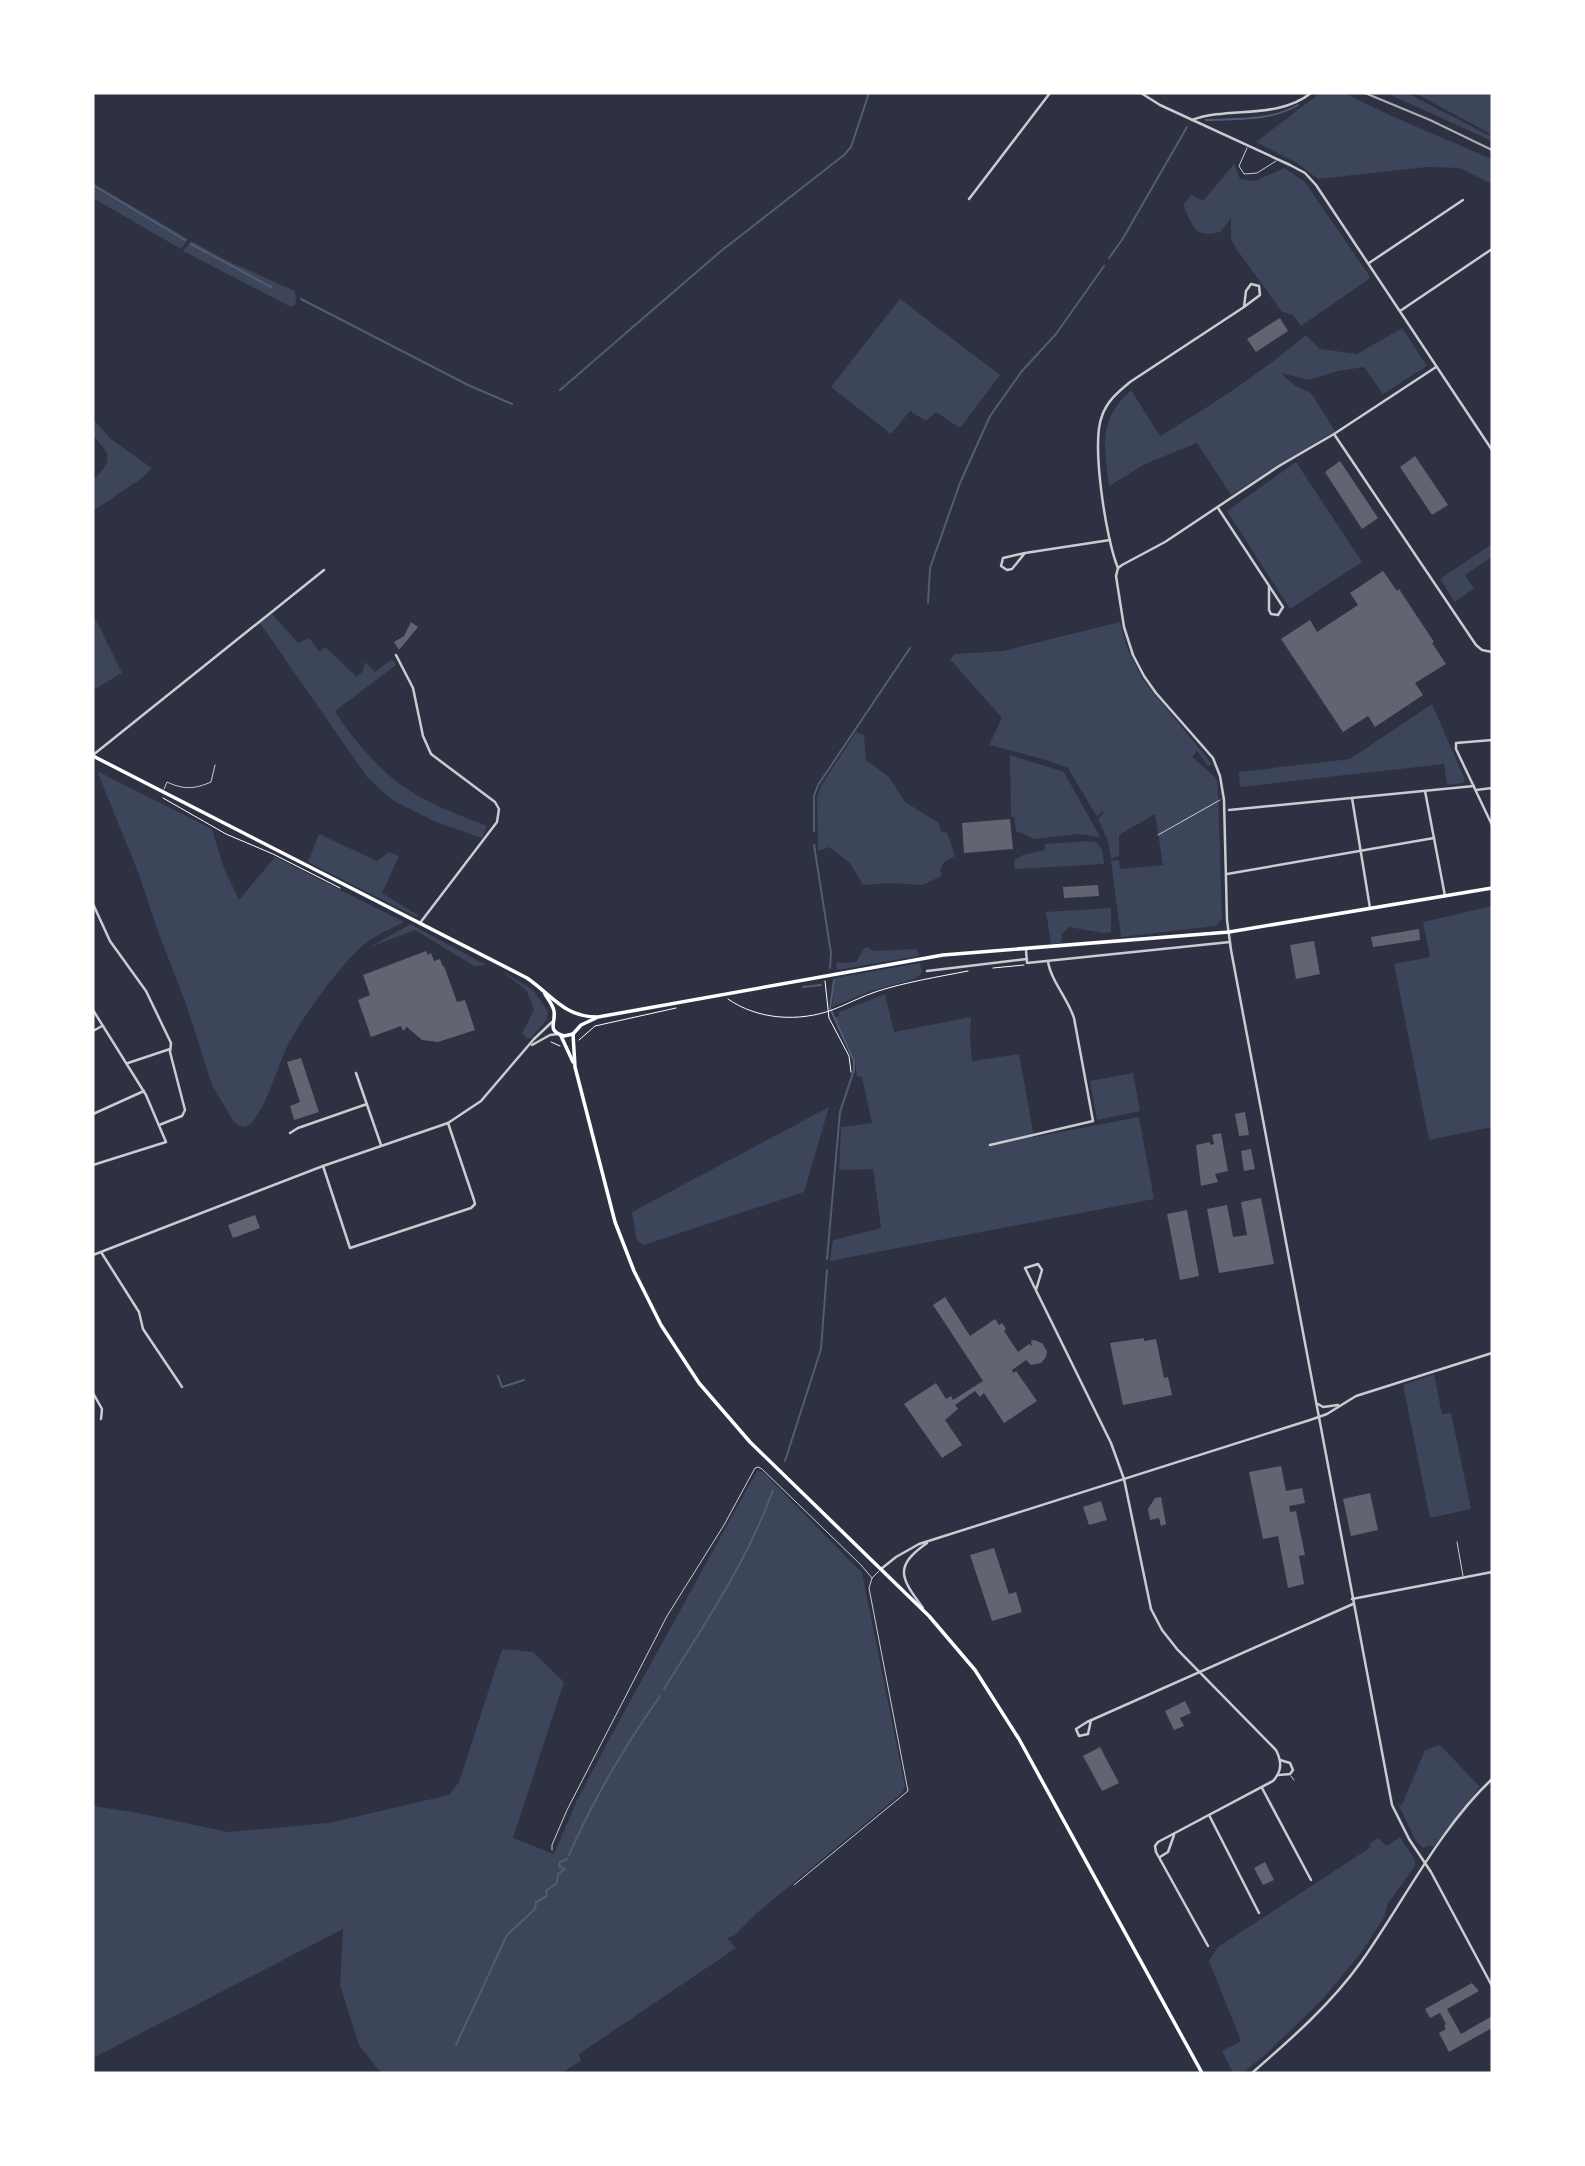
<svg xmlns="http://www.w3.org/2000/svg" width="1585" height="2166" font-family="'Fira Sans Condensed',sans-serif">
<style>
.green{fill:#3c4559}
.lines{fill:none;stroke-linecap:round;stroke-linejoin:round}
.stream{stroke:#4f5d75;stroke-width:2}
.building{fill:#626471}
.path{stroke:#fff;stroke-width:1}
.service{stroke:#caccd0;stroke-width:1}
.minor{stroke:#caccd0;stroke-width:2.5}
.tertiary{stroke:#caccd0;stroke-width:2.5}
.primary{stroke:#fff;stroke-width:3.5}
.rail{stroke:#abadb3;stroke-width:2}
</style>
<rect width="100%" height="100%" fill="#2d3142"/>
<g class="green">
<path d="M1320,93H1344L1396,118L1492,159V184L1460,168L1427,167L1318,179L1297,163L1256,142Z"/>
<path d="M1386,93H1407L1492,137V141Z"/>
<path d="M1415,93H1492V135L1487,132Z"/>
<path d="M1234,164L1240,179L1255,181L1284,168L1304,181L1369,275V279L1301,326L1293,315L1282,312L1235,247L1231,239V218L1220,232C1193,239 1193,224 1183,205L1191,195L1203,201Z"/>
<path d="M93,183L188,239L181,249L93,198Z"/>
<path d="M191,241L228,261L295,291L296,304L291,307L183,251Z"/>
<path d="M900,299L1000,375L960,428L936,412L926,421L910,411L891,434L831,387Z"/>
<path d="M1402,328L1427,366L1383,394L1364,367L1338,371L1309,380L1281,373L1294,385L1311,393L1335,431L1231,495L1197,443L1145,464L1109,486C1104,446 1098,420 1131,390L1160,436C1211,406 1261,373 1306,335L1320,349L1357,354Z"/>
<path d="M93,419L111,439L152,468L142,478L93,511V480C112,461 113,456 93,436Z"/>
<path d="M1296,462L1362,562L1290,609L1227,511Z"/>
<path d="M1492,544V557L1465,575L1474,588L1455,602L1440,579Z"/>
<path d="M93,614L122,673L93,690Z"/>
<path d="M272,614L298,643L309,638L320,652L325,647L357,677L363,671L365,662L375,672L391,660L394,661L396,665L335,711C350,736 380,771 404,787C429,804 459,815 487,826L482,838L436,822L392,800L367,777L260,623Z"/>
<path d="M1120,622L1127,648L1143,680L1212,764L1208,766L1197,751L1192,757L1216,778L1218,788L1222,918L1216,926L1121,937L1111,861L1119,860L1120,869L1163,865L1155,814L1119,835V856L1111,859L1108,841L1098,819L1104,812L1102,811L1097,817L1068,768L1043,759L989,745L1002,718L950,659L955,654L1003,651Z"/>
<path d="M1432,704L1465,780L1463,783L1447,785L1444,764L1240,787L1239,772L1350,759Z"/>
<path d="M856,732L864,735L866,760L889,777L905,802L939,823L941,831L947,833L955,856L944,862L940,870L942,876L922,885L888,883L863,885L850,863L829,847L818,851L817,797L821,786Z"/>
<path d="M1010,755L1064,772L1100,837L1078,834L1035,839L1016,831L1014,817H1011Z"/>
<path d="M97,771L212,829L224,868L239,900L275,857L404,922C391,929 373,936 362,946C339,967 299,1021 286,1049C276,1071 267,1105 252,1122C246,1129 240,1128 234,1122L212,1085L187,1007L157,929L138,872Z"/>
<path d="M319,834L377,861L389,852L399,856L382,893L419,916L416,917L308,862Z"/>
<path d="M1088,841L1096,842L1102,849L1104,864L1015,869L1014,860L1023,855L1045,850V844Z"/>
<path d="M1492,906V1127L1429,1140L1394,964L1430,957L1423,922Z"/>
<path d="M1111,908V932L1103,933L1069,927L1062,934L1061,943L1051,944L1046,912Z"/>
<path d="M411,924L414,926L486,965L474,966L415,930L368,948Z"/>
<path d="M867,947L873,951L917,949L919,956L837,970L836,963L856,962L864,948Z"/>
<path d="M920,963L922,973L915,979L871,991L832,1007L835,978Z"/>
<path d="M500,970L532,989L548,1011L547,1019L531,1038H526L522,1033L534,1010L527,991Z"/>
<path d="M885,994L894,1032L971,1017L970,1035L972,1061L1019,1054L1034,1137L1139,1117L1154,1199L830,1261L833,1240L881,1228L873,1169L839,1170L841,1127L872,1123L862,1077L857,1076L855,1060L835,1017L839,1016V1012Z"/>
<path d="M1133,1073L1140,1111L1097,1120L1090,1081Z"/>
<path d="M829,1107L804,1192L644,1245L637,1241L632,1212Z"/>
<path d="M1434,1374L1442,1414L1451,1413L1471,1509L1430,1518L1403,1385Z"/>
<path d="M757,1471L763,1472L862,1573L905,1786L902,1793L758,1912L734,1936L727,1938L736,1948L579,2054L581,2061L561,2073H381L359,2045L340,1985L343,1929L93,2058V1806L133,1812L228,1832L329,1823L449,1795L459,1782L502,1649L533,1652L564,1682L513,1838L554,1854L577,1800L612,1734Z"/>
<path d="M1440,1745L1480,1787L1433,1847L1430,1845L1423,1848L1416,1841L1398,1804L1402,1805L1425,1750Z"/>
<path d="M1400,1837L1415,1860V1866L1387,1905L1385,1916L1361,1953L1322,2000L1264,2056L1242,2073H1233L1222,2051L1241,2041L1209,1961L1218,1947L1371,1847L1369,1844L1378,1838L1387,1846Z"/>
</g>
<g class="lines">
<g class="stream">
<path d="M1206,120C1236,119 1271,121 1298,105"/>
<path d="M93,185L185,240"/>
<path d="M191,244L271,287"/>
<path d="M1109,258L1122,240L1187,127"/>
<path d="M301,299L468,385L512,404"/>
<path d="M560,390L721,251L844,155L851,147L869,93"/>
<path d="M928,603L930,568L960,483L990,416L1022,371L1056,334L1104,266"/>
<path d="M814,831V796L818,785L910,648"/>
<path d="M814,845L831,953L830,968"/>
<path d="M803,987L821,985"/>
<path d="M827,1259L840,1112L854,1070V1061L830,1008L834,980"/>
<path d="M498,1376L502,1387L524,1380"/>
<path d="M785,1461L821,1349L827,1270"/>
<path d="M664,1689C704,1625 747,1562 773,1490"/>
<path d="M569,1855C594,1798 624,1747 660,1696"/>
<path d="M456,2045L507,1935L535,1909L536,1902L547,1896L546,1891L557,1883L558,1874L565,1869L559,1866L560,1862L567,1859"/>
</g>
</g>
<g class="building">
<path d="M1280,318L1288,331L1256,352L1247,339Z"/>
<path d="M1415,456L1448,505L1432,515L1400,467Z"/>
<path d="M1340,461L1378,518L1362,529L1325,472Z"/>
<path d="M1383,571L1397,591L1399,589L1434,642L1432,643L1446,664L1415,683L1423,695L1375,727L1368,716L1343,732L1281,639L1310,620L1317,632L1358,605L1350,593Z"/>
<path d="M411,622L418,627L399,650L394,642L404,636Z"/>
<path d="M1010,819L1013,849L964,853L962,823Z"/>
<path d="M1098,885L1099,896L1064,898L1063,887Z"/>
<path d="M1419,929L1420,940L1373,947L1371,937Z"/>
<path d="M1314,941L1320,974L1296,979L1290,945Z"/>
<path d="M426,951L428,955L431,953L434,961L440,959L443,967L444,966L457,1002L465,1000L475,1030L438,1042L422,1040L407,1027L403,1031L401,1026L371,1037L358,1000L370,995L363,975Z"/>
<path d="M301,1058L319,1112L294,1120L290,1106L300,1102L287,1062Z"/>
<path d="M1245,1112L1249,1135L1239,1136L1235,1114Z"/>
<path d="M1221,1133L1228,1171L1215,1174L1218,1182L1201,1186L1196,1145L1210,1142V1145L1214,1144L1212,1135Z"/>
<path d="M1251,1149L1255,1169L1244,1171L1241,1151Z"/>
<path d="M1261,1198L1274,1264L1219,1273L1207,1209L1227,1205L1233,1237L1247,1235L1241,1202Z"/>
<path d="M1187,1210L1199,1276L1180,1280L1167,1214Z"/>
<path d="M255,1215L260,1228L233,1238L228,1225Z"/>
<path d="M945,1297L970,1336L995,1319L999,1325L1002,1323L1006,1329L1004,1331L1018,1352L1029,1344L1032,1346L1031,1341L1034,1340L1042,1343L1047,1351L1046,1357L1041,1363L1031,1365L1026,1360L1012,1370L1013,1373L1016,1371L1037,1401L1004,1423L984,1393L980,1397L975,1391L955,1405L958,1409L945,1420L962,1445L942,1458L904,1404L936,1383L946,1399L951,1396L953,1400L983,1381L933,1305Z"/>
<path d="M1144,1338V1341L1156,1339L1164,1378L1168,1377L1172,1395L1123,1405L1110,1343Z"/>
<path d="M1281,1466L1286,1491L1302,1488L1305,1503L1289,1506L1290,1512L1296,1511L1301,1536L1305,1555L1299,1556L1304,1584L1288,1588L1278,1536L1263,1539L1249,1472Z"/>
<path d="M1370,1493L1378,1530L1351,1536L1343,1499Z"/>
<path d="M1161,1497L1166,1524L1161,1526L1159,1518L1150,1520L1148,1509L1155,1498Z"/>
<path d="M1101,1501L1107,1520L1089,1525L1083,1507Z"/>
<path d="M994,1548L1009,1594L1016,1592L1022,1612L992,1621L970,1555Z"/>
<path d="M1185,1701L1191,1713L1180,1718L1184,1726L1174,1730L1165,1711Z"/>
<path d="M1100,1747L1119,1783L1102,1791L1083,1756Z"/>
<path d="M1265,1862L1274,1880L1263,1885L1254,1868Z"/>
<path d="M1472,1983L1479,1991L1447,2009L1461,2034L1492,2016V2028L1449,2052L1439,2033L1446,2029L1444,2026L1446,2024L1440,2013L1430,2018L1425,2009Z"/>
</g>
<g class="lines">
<g class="path">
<path d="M163,798L226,834L273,854L340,888"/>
<path d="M993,968L1024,965"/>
<path d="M825,981L829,1018L849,1056L851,1072"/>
<path d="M728,999C758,1020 799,1022 832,1010C848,1004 862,996 878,991C907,982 937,977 968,971"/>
<path d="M579,1040L595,1026L676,1008"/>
<path d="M551,1042L560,1046"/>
</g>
<g class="service">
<path d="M1247,148L1239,166L1244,174L1257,173L1276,161"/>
<path d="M164,789L167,782C184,790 195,789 211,782L215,765"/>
<path d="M1158,835L1220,800"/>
<path d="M1457,1542L1463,1576"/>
<path d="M1291,1776L1294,1780"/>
<path d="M552,1850V1845L567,1810L667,1616L724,1525L755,1468L758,1467L762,1469L861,1565L872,1578"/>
<path d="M794,1885L908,1791L869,1588L872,1578L879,1571"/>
</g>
<g class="minor">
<path d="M1192,120C1230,106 1277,120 1311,93"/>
<path d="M969,199L1050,93"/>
<path d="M1369,263L1463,200"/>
<path d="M1400,311L1492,249"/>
<path d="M1436,367L1334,434L1279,466L1165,542L1122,565L1118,568L1116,576L1124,627L1133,655L1144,676L1156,693L1213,758L1220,776L1224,800L1227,920L1231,950L1392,1805L1409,1839L1431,1872L1492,1986"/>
<path d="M1334,434L1476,645L1482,650L1492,652"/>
<path d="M1218,508L1283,607L1278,615L1271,614L1269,610V586"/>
<path d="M1025,553L1003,558L1001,566L1007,570L1012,569L1025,553L1110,540"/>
<path d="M1118,568C1106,540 1091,443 1102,416C1107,401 1118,392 1130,382L1244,307L1260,295L1259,286L1251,284L1246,291L1244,307"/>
<path d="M396,655L413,688L423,736L431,754L495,802L499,809L497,822L420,923"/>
<path d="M1492,740L1456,743V749L1492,825"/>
<path d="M93,755L324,570"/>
<path d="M1476,790L1492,788"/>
<path d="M1425,791L1445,896"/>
<path d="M1352,798L1370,908"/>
<path d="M1229,810L1474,786"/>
<path d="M1227,874L1434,838"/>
<path d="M93,904L110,941L146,991L171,1043L170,1052L185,1110L182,1116L159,1125"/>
<path d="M1026,950L1027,963L1230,942"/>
<path d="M927,971L1027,959"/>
<path d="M93,1010L146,1095L166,1142L93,1165"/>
<path d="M93,1031L102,1026"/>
<path d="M532,1045L550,1035L558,1034"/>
<path d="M128,1063L170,1049"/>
<path d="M356,1073L381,1145"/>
<path d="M93,1114L144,1091"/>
<path d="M290,1133L298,1128L367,1104"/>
<path d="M990,1145L1093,1121L1074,1018C1068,999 1050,979 1048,961"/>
<path d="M323,1166L350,1248L471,1208L475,1204L474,1200L448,1123"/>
<path d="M101,1252L139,1312L143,1329L182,1387"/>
<path d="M93,1255L323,1166L448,1123L481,1101L534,1039L552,1022"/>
<path d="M1036,1290L1042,1270L1038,1264L1025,1268L1111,1443L1124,1479L1151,1609L1162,1630L1177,1649L1276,1750C1282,1762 1282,1771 1273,1781L1158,1842L1155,1846L1156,1852L1208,1946"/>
<path d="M93,1393L102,1409L101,1419"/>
<path d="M1318,1404L1323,1407L1338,1405"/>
<path d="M881,1569L896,1557L919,1544L1310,1420L1327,1414L1356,1396L1492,1353"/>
<path d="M1352,1599L1492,1572"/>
<path d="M923,1608C901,1578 893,1567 927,1543"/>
<path d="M1091,1720L1088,1734L1079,1736L1076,1729L1087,1722L1353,1604"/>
<path d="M1279,1775L1290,1774L1293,1770L1290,1763L1280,1760"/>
<path d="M1262,1788L1311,1880"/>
<path d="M1209,1815L1259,1913"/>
<path d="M1160,1857L1168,1852L1174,1835"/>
</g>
<g class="tertiary">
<path d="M1141,93L1160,105L1290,165L1305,173L1316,185L1492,450"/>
<path d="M1252,2073C1291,2039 1331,2004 1361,1962C1403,1903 1439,1829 1492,1779"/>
</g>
<g class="primary">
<path d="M93,756L527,978C553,996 564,1017 598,1017L943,955L1229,932L1492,888"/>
<path d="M545,994C548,999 553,1005 554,1011C556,1024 546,1030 564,1036L573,1034"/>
<path d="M596,1018L581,1025L573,1034L575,1067L615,1222L634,1271L661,1325L699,1383L750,1442L929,1616L975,1670L1019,1739L1202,2073"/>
<path d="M561,1036L573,1062"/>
</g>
<path class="rail" d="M1365,93L1430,120L1492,150"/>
</g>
<rect width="1585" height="2166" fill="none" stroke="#ffffff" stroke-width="189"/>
</svg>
